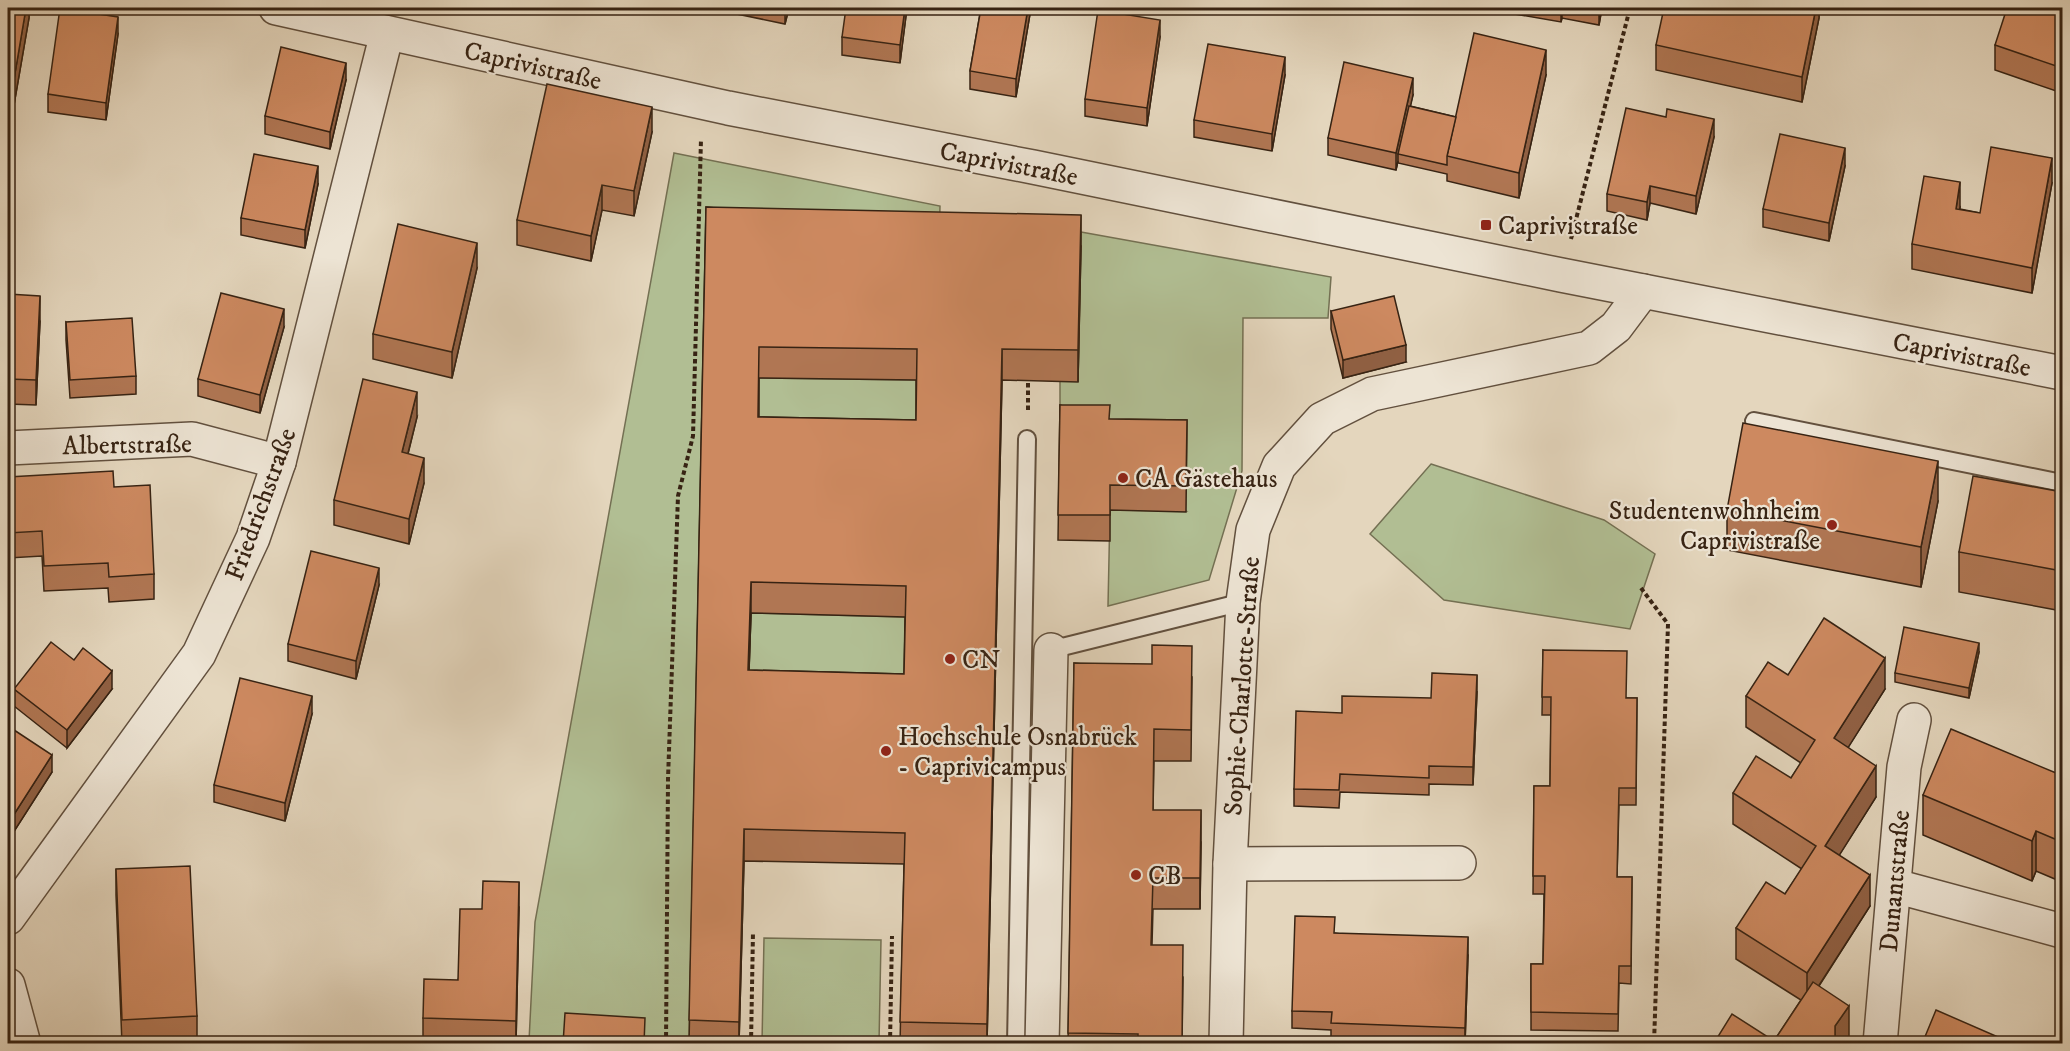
<svg xmlns="http://www.w3.org/2000/svg" width="2070" height="1051" font-family="'IM FELL DW Pica',serif">
<style>
.green{fill:#b1be93;stroke:#747053;stroke-width:1.5}
.lines{fill:none;stroke-linecap:round;stroke-linejoin:round}
.lane-casing{stroke:#62503e;stroke-width:20}
.street-casing{stroke:#62503e;stroke-width:36}
.path{stroke:#372313;stroke-width:4;stroke-dasharray:4.5 3;stroke-linecap:butt}
.lane{stroke:#ede4d4;stroke-width:16}
.street{stroke:#ede4d4;stroke-width:33}
.wall{fill:#b07653;stroke:#372313;stroke-width:1.5;fill-rule:evenodd}
.shaded-wall{fill:#906043;stroke:#372313;stroke-width:1.5}
.building{fill:#cd8960;stroke:#372313;stroke-width:1.5;fill-rule:evenodd}
.poi-dot{fill:#8f2418;stroke:#ede4d4;stroke-width:2}
.labels{text-anchor:middle;stroke-width:4.5;stroke-linejoin:round;paint-order:stroke}
.street-label{font-size:26px;fill:#372313;stroke:#ede4d4}
.poi-label{font-size:26px;fill:#372313;stroke:#ede4d4;text-anchor:start}
</style>
<rect width="100%" height="100%" fill="#e4d6bd"/>
<filter id="stains"><feTurbulence type="fractalNoise" baseFrequency=".00333" numOctaves="4"/><feColorMatrix values="0 0 0 0 .2 0 0 0 0 .09 0 0 0 0 .02 0 0 0 .5 -.17"/></filter>
<radialGradient id="worn" r=".72"><stop offset=".6" stop-color="#630" stop-opacity="0"/><stop offset="1" stop-color="#630" stop-opacity=".3"/></radialGradient>
<g class="green">
<path d="M674,153L940,206L939,243L706,238L689,1043L557,1044L529,1041L535,922Z"/>
<path d="M1081,232L1331,277L1328,318H1243L1242,471L1209,580L1108,606L1110,510L1186,511L1060,430V381H1078Z"/>
<path d="M759,378L917,380L916,451L758,448Z"/>
<path d="M1431,464L1604,520L1655,554L1630,629L1444,600L1370,534Z"/>
<path d="M751,613L906,617L904,706L748,702Z"/>
<path d="M764,938L881,940L879,1043H762Z"/>
</g>
<g class="lines">
<g class="lane-casing">
<g id="lane">
<path d="M1754,421L2062,483"/>
<path d="M1046,651L1243,602"/>
<path d="M1016,1044L1027,439"/>
</g>
</g>
<g class="street-casing">
<g id="street">
<path d="M276,8L728,108L1033,167L1561,275L2062,373"/>
<path d="M8,448L192,439L279,462"/>
<path d="M1230,864L1459,863"/>
<path d="M1895,886L2062,931"/>
<path d="M8,918L199,654L253,538L279,462L387,33"/>
<path d="M8,985L24,1044"/>
<path d="M1042,1044L1051,650"/>
<path d="M1226,1044L1230,864L1243,602L1253,530L1279,466L1322,419L1372,394L1589,348L1616,327L1643,291"/>
<path d="M1880,1044L1904,767L1914,720"/>
</g>
</g>
<g class="path">
<path d="M1571,239L1630,8"/>
<path d="M1028,410V381"/>
<path d="M1641,588L1668,624L1654,1044"/>
<path d="M666,1044L668,779L678,496L693,436L701,139"/>
<path d="M751,1044L753,932"/>
<path d="M890,1044L892,936"/>
</g>
<use href="#lane" class="lane"/>
<use href="#street" class="street"/>
</g>
<g class="wall">
<path d="M8,8H29V18L10,128H8Z"/>
<path d="M708,8H789L785,24Z"/>
<path d="M907,8L900,63L842,55V37Z"/>
<path d="M981,8H1031L1016,97L970,89V71Z"/>
<path d="M1498,8H1602L1599,25L1562,18L1561,22L1498,11Z"/>
<path d="M1819,8V18L1802,102L1656,70V45Z"/>
<path d="M2062,8V93L1995,70V45Z"/>
<path d="M118,34L106,120L48,112V94Z"/>
<path d="M1160,37L1147,126L1085,116V99Z"/>
<path d="M1285,75L1272,151L1194,137V120Z"/>
<path d="M1546,75L1519,198L1447,181V174L1398,163V161L1396,170L1328,155V138L1413,95L1410,106L1456,117Z"/>
<path d="M346,80L330,149L265,134V116Z"/>
<path d="M652,132L634,216L602,210L591,261L517,245V220Z"/>
<path d="M1714,137L1696,214L1650,203L1647,220L1607,211V194Z"/>
<path d="M1845,166L1829,241L1763,227V209Z"/>
<path d="M2052,183L2032,293L1912,269V244L1960,207V209L1980,213Z"/>
<path d="M318,184L305,248L241,235V218Z"/>
<path d="M706,207L1081,246L1078,382L1002,380L987,1044H900L904,864L744,861L739,1044H689ZM759,378L916,380V420L759,417ZM751,613L905,617L904,674L749,670Z"/>
<path d="M477,268L452,378L373,359V334Z"/>
<path d="M8,294L40,321L36,405L8,404Z"/>
<path d="M1331,311L1406,362L1343,378L1331,329Z"/>
<path d="M66,322L136,376V394L70,398L66,340Z"/>
<path d="M284,327L260,413L198,396V379Z"/>
<path d="M1060,405L1110,419L1187,420L1186,512L1110,510V541L1058,540Z"/>
<path d="M417,417L408,454L424,483L409,544L334,525V500Z"/>
<path d="M8,477L114,487L154,574V599L109,602L108,588L44,591L42,556L8,558Z"/>
<path d="M2062,492V611L1959,592V552Z"/>
<path d="M1938,501L1921,587L1727,550V510Z"/>
<path d="M379,585L356,679L288,661V644Z"/>
<path d="M1543,650L1627,698H1637L1636,805H1619L1617,877H1632L1631,984L1619,983L1618,1031L1531,1030V964H1543L1544,894H1533L1534,786H1550L1551,715H1542Z"/>
<path d="M1979,652L1969,698L1895,682V673Z"/>
<path d="M1074,663L1192,677L1191,761H1154L1153,810L1201,842L1200,909H1153L1152,945L1183,977L1182,1044H1068Z"/>
<path d="M1788,675L1885,689L1848,747L1876,797L1839,855L1870,906L1819,986L1849,1037L1845,1044H1714L1774,1041L1801,1000L1736,959V928L1785,894L1802,869L1733,824V793L1791,778L1801,763L1746,727V696Z"/>
<path d="M14,689H112L67,748L14,706Z"/>
<path d="M1477,692L1473,785L1429,784V795L1340,792L1339,808L1294,806V789L1342,713Z"/>
<path d="M312,714L285,821L214,802V785Z"/>
<path d="M8,726L52,772L13,833L8,830Z"/>
<path d="M2062,758V882L2036,871L2032,881L1923,835V795L2056,773Z"/>
<path d="M116,869L197,1016V1042L155,1044H122L116,895Z"/>
<path d="M519,907L516,1044L423,1043V1018L458,980L482,909Z"/>
<path d="M1335,933L1468,955L1465,1044H1410L1331,1041V1030L1292,1028V1011Z"/>
</g>
<g class="shaded-wall">
<path d="M26,8H29V18L10,128V103Z"/>
<path d="M785,8H789L785,24Z"/>
<path d="M905,8H907L900,63V45Z"/>
<path d="M1028,8H1031L1016,97V79Z"/>
<path d="M1561,8H1562V18L1561,22Z"/>
<path d="M1599,8H1602L1599,25Z"/>
<path d="M1816,8H1819V18L1802,102V77Z"/>
<path d="M118,17V34L106,120V103Z"/>
<path d="M1160,20V37L1147,126V108Z"/>
<path d="M1546,50V75L1519,198V173Z"/>
<path d="M1285,57V75L1272,151V134Z"/>
<path d="M346,63V80L330,149V132Z"/>
<path d="M1413,78V95L1400,154H1398V161L1396,170V153Z"/>
<path d="M652,107V132L634,216V191Z"/>
<path d="M1714,119V137L1696,214V196Z"/>
<path d="M1845,148V166L1829,241V223Z"/>
<path d="M2052,158V183L2032,293V268Z"/>
<path d="M318,166V184L305,248V230Z"/>
<path d="M1960,182V207L1956,234V209Z"/>
<path d="M602,185V210L591,261V236Z"/>
<path d="M1650,186V203L1647,220V202Z"/>
<path d="M1081,215V246L1078,382V350Z"/>
<path d="M477,243V268L452,378V352Z"/>
<path d="M40,296V321L36,405V380Z"/>
<path d="M284,309V327L260,413V395Z"/>
<path d="M1406,345V362L1343,378V360Z"/>
<path d="M1002,349V380L987,1044V1024Z"/>
<path d="M417,392V417L402,477V452Z"/>
<path d="M424,458V483L409,544V519Z"/>
<path d="M1938,461V501L1921,587V547Z"/>
<path d="M379,568V585L356,679V661Z"/>
<path d="M751,582V613L748,702V670Z"/>
<path d="M1979,643V652L1969,698V688Z"/>
<path d="M1885,658V689L1834,770V738Z"/>
<path d="M112,671V689L67,748V730Z"/>
<path d="M1477,675V692L1473,785V767Z"/>
<path d="M312,696V714L285,821V803Z"/>
<path d="M52,755V772L13,833V816Z"/>
<path d="M1876,766V797L1825,878V846Z"/>
<path d="M1201,810V842L1200,909V878Z"/>
<path d="M744,829V861L739,1044V1022Z"/>
<path d="M2036,831V871L2032,881V841Z"/>
<path d="M1870,875V906L1807,1004V973Z"/>
<path d="M519,882V907L516,1044V1021Z"/>
<path d="M1468,937V955L1465,1044V1028Z"/>
<path d="M1849,1006V1037L1845,1044H1835V1026Z"/>
</g>
<g class="building">
<path d="M8,8H26L10,103H8Z"/>
<path d="M60,8L118,17L106,103L48,94Z"/>
<path d="M846,8H905L900,45L842,37Z"/>
<path d="M981,8H1028L1016,79L970,71Z"/>
<path d="M1664,8H1816L1802,77L1656,45Z"/>
<path d="M2007,8H2062V68L1995,45Z"/>
<path d="M1098,10L1160,20L1147,108L1085,99Z"/>
<path d="M1474,33L1546,50L1519,173L1447,156Z"/>
<path d="M1208,44L1285,57L1272,134L1194,120Z"/>
<path d="M281,47L346,63L330,132L265,116Z"/>
<path d="M1344,62L1413,78L1396,153L1328,138Z"/>
<path d="M547,84L652,107L634,191L602,185L591,236L517,220Z"/>
<path d="M1409,106L1456,117L1447,156V165L1398,154Z"/>
<path d="M1626,108L1666,117L1667,109L1714,119L1696,196L1650,186L1647,202L1607,194Z"/>
<path d="M1780,134L1845,148L1829,223L1763,209Z"/>
<path d="M1991,147L2052,158L2032,268L1912,244L1924,176L1960,182L1956,209L1980,213Z"/>
<path d="M254,154L318,166L305,230L241,218Z"/>
<path d="M706,207L1081,215L1078,350L1002,349L987,1024L900,1022L905,833L744,829L739,1022L689,1020ZM759,347L917,349L916,420L758,417ZM751,582L906,586L904,674L748,670Z"/>
<path d="M398,224L477,243L452,352L373,334Z"/>
<path d="M221,293L284,309L260,395L198,379Z"/>
<path d="M8,294L40,296L36,380L8,379Z"/>
<path d="M1394,296L1406,345L1343,360L1331,311Z"/>
<path d="M132,318L136,376L70,380L66,322Z"/>
<path d="M363,379L417,392L402,452L424,458L409,519L334,500Z"/>
<path d="M1060,405H1110L1109,419L1187,420L1186,486L1110,485V515H1058Z"/>
<path d="M1743,423L1938,461L1921,547L1727,510Z"/>
<path d="M113,471L114,487L150,485L154,574L109,577L108,563L44,566L42,531L8,533V477Z"/>
<path d="M1973,476L2062,492V571L1959,552Z"/>
<path d="M311,551L379,568L356,661L288,644Z"/>
<path d="M1824,618L1885,658L1834,738L1876,766L1825,846L1870,875L1807,973L1736,928L1766,882L1785,894L1816,846L1733,793L1756,756L1791,778L1815,740L1746,696L1768,662L1788,675Z"/>
<path d="M1904,627L1979,643L1969,688L1895,673Z"/>
<path d="M51,642L74,660L83,648L112,671L67,730L14,689Z"/>
<path d="M1152,645L1192,646L1191,730L1154,729L1153,810H1201L1200,878H1153L1151,945H1183L1182,1044H1138V1034L1068,1033L1074,663L1152,664Z"/>
<path d="M1543,650L1627,651L1626,698H1637L1636,788H1619L1617,877H1632L1631,966H1619L1618,1014L1531,1012V964H1543L1545,876H1533L1534,786H1550L1551,697H1542Z"/>
<path d="M1432,673L1477,675L1473,767L1429,766V778L1340,774L1339,790L1294,789L1296,711L1342,713V696L1431,698Z"/>
<path d="M240,678L312,696L285,803L214,785Z"/>
<path d="M8,726L52,755L13,816L8,812Z"/>
<path d="M1951,729L2056,773L2062,758V842L2036,831L2032,841L1923,795Z"/>
<path d="M190,866L197,1016L122,1020L116,869Z"/>
<path d="M483,881L519,882L516,1021L423,1018L424,979L458,980L460,909H482Z"/>
<path d="M1295,916L1335,917L1334,933L1468,937L1465,1028L1331,1023L1332,1012L1292,1011Z"/>
<path d="M1813,982L1849,1006L1835,1026V1044L1714,1043L1732,1014L1774,1041Z"/>
<path d="M1936,1010L2014,1044H1922Z"/>
<path d="M565,1013L645,1018L644,1044H563Z"/>
<path d="M2027,1038L2040,1044H2024Z"/>
</g>
<g class="poi-dot">
<rect x="1480" y="219" width="12" height="12" rx="3"/>
<circle cx="1123" cy="478" r="6"/>
<circle cx="1832" cy="525" r="6"/>
<circle cx="950" cy="659" r="6"/>
<circle cx="886" cy="751" r="6"/>
<circle cx="1136" cy="875" r="6"/>
</g>
<g class="labels">
<g class="street-label">
<text transform="translate(533 65) rotate(13)" y="9">Caprivistraße</text>
<text transform="translate(1009 163) rotate(11)" y="9">Caprivistraße</text>
<text transform="translate(1962 354) rotate(11)" y="9">Caprivistraße</text>
<text transform="translate(127 444) rotate(-1)" y="9">Albertstraße</text>
<text transform="translate(260 504) rotate(-70)" y="9">Friedrichstraße</text>
<text transform="translate(1241 686) rotate(-86)" y="9">Sophie-Charlotte-Straße</text>
<text transform="translate(1894 881) rotate(-85)" y="9">Dunantstraße</text>
</g>
<g class="poi-label">
<text x="1498" y="234">Caprivistraße</text>
<text x="1135" y="487">CA Gästehaus</text>
<text x="1820" y="519" text-anchor="end">Studentenwohnheim<tspan x="1820" dy="30">Caprivistraße</tspan></text>
<text x="962" y="668">CN</text>
<text x="898" y="745">Hochschule Osnabrück<tspan x="898" dy="30">- Caprivicampus</tspan></text>
<text x="1148" y="884">CB</text>
</g>
</g>
<rect width="2070" height="1051" fill="none" stroke="#e4d6bd" stroke-width="30"/>
<rect x="9" y="9" width="2052" height="1033" fill="none" stroke="#372313" stroke-width="3"/>
<rect x="15" y="15" width="2040" height="1021" fill="none" stroke="#372313" stroke-width="1.5"/>
<rect width="100%" height="100%" filter="url(#stains)"/>
<rect width="100%" height="100%" fill="url(#worn)"/>
</svg>
